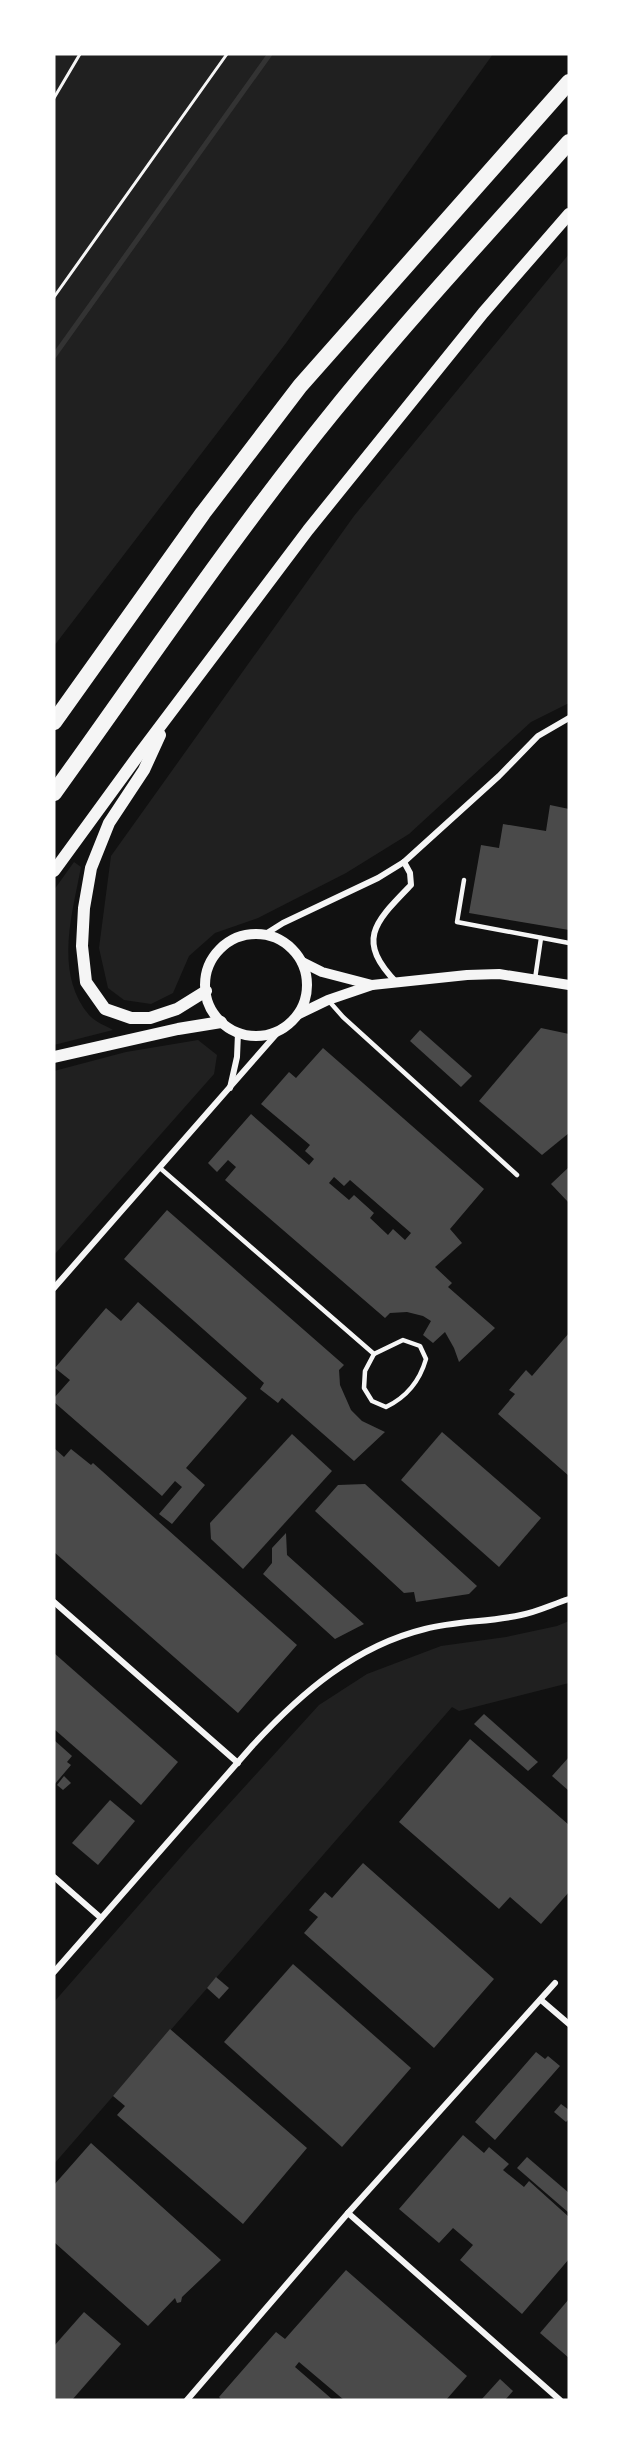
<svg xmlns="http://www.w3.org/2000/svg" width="623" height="2454" font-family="Roboto,sans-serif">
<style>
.green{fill:#202020}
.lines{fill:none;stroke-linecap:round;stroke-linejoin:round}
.stream{stroke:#333;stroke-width:5}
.building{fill:#4a4a4a;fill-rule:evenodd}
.path{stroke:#f5f5f5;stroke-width:3}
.service{stroke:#f5f5f5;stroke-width:4.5}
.minor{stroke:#f5f5f5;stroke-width:6}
.tertiary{stroke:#f5f5f5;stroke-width:10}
.secondary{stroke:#f5f5f5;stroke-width:12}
.motorway{stroke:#f5f5f5;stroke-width:16}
</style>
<rect width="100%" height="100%" fill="#111"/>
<g class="green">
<path d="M54,54H493L286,343L54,646Z"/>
<path d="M569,254V703L531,722L409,834L346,873L258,918L215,933L189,956L173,993L151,1004L124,1000L108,988L99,948L111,856L354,516Z"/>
<path d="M74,862L81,867C72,915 54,973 89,1015C95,1022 106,1026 113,1030L54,1045V890Z"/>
<path d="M198,1040L217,1055L214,1074L54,1255V1071L126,1052Z"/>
<path d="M569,1621V1683L459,1711L452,1707L54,2164V2002L188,1849L319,1705L367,1674L441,1646L506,1637L557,1626Z"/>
</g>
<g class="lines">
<path class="stream" d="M54,356L270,54"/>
</g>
<g class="building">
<path d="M550,805L569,809V930L469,913L481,845L499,848L503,824L546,831Z"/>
<path d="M541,1028L569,1034V1133L542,1155L479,1101Z"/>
<path d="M420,1030L472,1076L461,1087L410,1041Z"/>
<path d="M323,1048L484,1189L450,1229L462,1243L435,1267L452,1283L448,1287L495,1328L459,1362L454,1348L445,1332L433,1343L423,1335L431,1321L423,1316L407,1312L390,1313L385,1318L225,1180L236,1167L228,1160L217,1172L208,1163L251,1114L309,1165L314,1159L305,1151L310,1145L261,1104L289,1072L296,1078ZM334,1177L344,1186L350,1180L411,1233L405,1240L393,1229L388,1235L370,1218L374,1213L354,1195L349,1200L329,1183Z"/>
<path d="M569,1167V1203L551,1184Z"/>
<path d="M167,1210L344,1365L339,1370L340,1385L351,1410L362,1421L385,1432L354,1461L282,1398L278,1403L260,1389L264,1383L124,1259Z"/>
<path d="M138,1302L247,1398L186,1468L205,1485L172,1524L159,1514L182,1487L175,1481L162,1496L54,1402V1398L70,1380L55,1368L106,1308L121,1321Z"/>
<path d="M569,1333V1476L498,1414L515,1394L509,1390L526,1370L532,1376Z"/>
<path d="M442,1432L541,1518L499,1567L401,1480Z"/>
<path d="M292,1434L332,1471L243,1569L211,1539L210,1523Z"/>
<path d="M54,1448L64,1457L71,1449L91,1465L93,1463L297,1645L238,1713L54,1552Z"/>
<path d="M365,1484L477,1586L469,1594L416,1602L414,1592L404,1593L315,1511L338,1485Z"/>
<path d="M286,1533L287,1555L364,1624L335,1639L263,1574L272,1563V1548Z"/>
<path d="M54,1653L178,1762L141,1805L54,1729Z"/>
<path d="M484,1714L538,1762L528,1771L474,1724Z"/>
<path d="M470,1739L569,1825V1892L541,1924L510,1897L499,1909L399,1822Z"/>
<path d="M54,1740L72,1756L67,1762L71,1765L54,1785Z"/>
<path d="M569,1757V1791L552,1776Z"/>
<path d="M64,1776L71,1783L63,1790L57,1785Z"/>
<path d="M110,1800L135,1821L98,1865L72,1843Z"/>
<path d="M363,1863L494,1979L434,2048L304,1933L318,1917L309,1910L325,1892L332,1898Z"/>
<path d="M293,1964L411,2068L342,2147L224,2042Z"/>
<path d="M216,1977L229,1988L219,1999L207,1988Z"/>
<path d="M170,2029L307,2148L243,2224L117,2115L125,2106L113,2096Z"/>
<path d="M536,2052L545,2059L548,2056L560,2066L495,2140L475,2122Z"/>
<path d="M561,2104L569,2110V2119L566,2122L554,2112Z"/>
<path d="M463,2135L484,2153L489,2147L509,2164L503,2170L524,2187L529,2181L569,2217V2259L522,2314L460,2260L473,2245L453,2228L439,2243L399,2209Z"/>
<path d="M91,2143L221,2260L182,2297L181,2302L177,2303L175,2298L148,2326L54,2242V2185Z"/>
<path d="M527,2157L569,2193V2213L517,2168Z"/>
<path d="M346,2270L467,2376L446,2400H344L299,2362L295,2367L333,2400H222L219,2397L276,2332L285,2339Z"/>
<path d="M569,2299V2358L540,2333Z"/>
<path d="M84,2312L121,2344L72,2400H54V2346Z"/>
<path d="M500,2379L513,2391L505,2400H481Z"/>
</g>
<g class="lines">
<g class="path">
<path d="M54,98L80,54"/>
<path d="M54,297L227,54"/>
</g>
<g class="service">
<path d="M464,880L457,922L569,943"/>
<path d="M535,979L541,938"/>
<path d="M328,1000L343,1017L517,1175"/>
<path d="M160,1168L374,1354"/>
<path d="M403,1340L420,1346L426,1359C420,1380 407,1397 386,1407L372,1401L364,1388L365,1371L374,1354Z"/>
</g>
<g class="minor">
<path d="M264,935L283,923L378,878L404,862L499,776L538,736L569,718"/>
<path d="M397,983C355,940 375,922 411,885L410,873L404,862"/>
<path d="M230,1088L237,1057L238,1033"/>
<path d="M54,1288L279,1031"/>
<path d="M54,1602L238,1763"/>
<path d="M54,1877L101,1918"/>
<path d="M54,1972L253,1745C301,1693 355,1646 425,1629C456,1621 490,1622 521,1615C537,1612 553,1604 569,1599"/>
<path d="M541,2000L569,2024"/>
<path d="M348,2213L560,2400"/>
<path d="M187,2400L348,2213L555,1983"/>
</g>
<g class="tertiary">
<circle cx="256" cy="985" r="51"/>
<path d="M302,962L322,972L372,985"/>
<path d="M299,1014L328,1000L372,985L467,975L499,974L569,985"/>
</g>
<g class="secondary">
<path d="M160,735L144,770L109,823L91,868L84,908L82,946L86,982L105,1009L131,1018H150L177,1009L206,991"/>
<path d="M54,871L140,753L308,530L483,313L569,214"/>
<path d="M54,1057L178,1029L221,1022"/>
</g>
<g class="motorway">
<path d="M54,722L203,513L300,386L569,82"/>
<path d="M54,793C146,665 234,534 333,412C408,319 490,231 569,142"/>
</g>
</g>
<rect width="623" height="2454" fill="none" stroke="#ffffff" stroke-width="111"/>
</svg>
